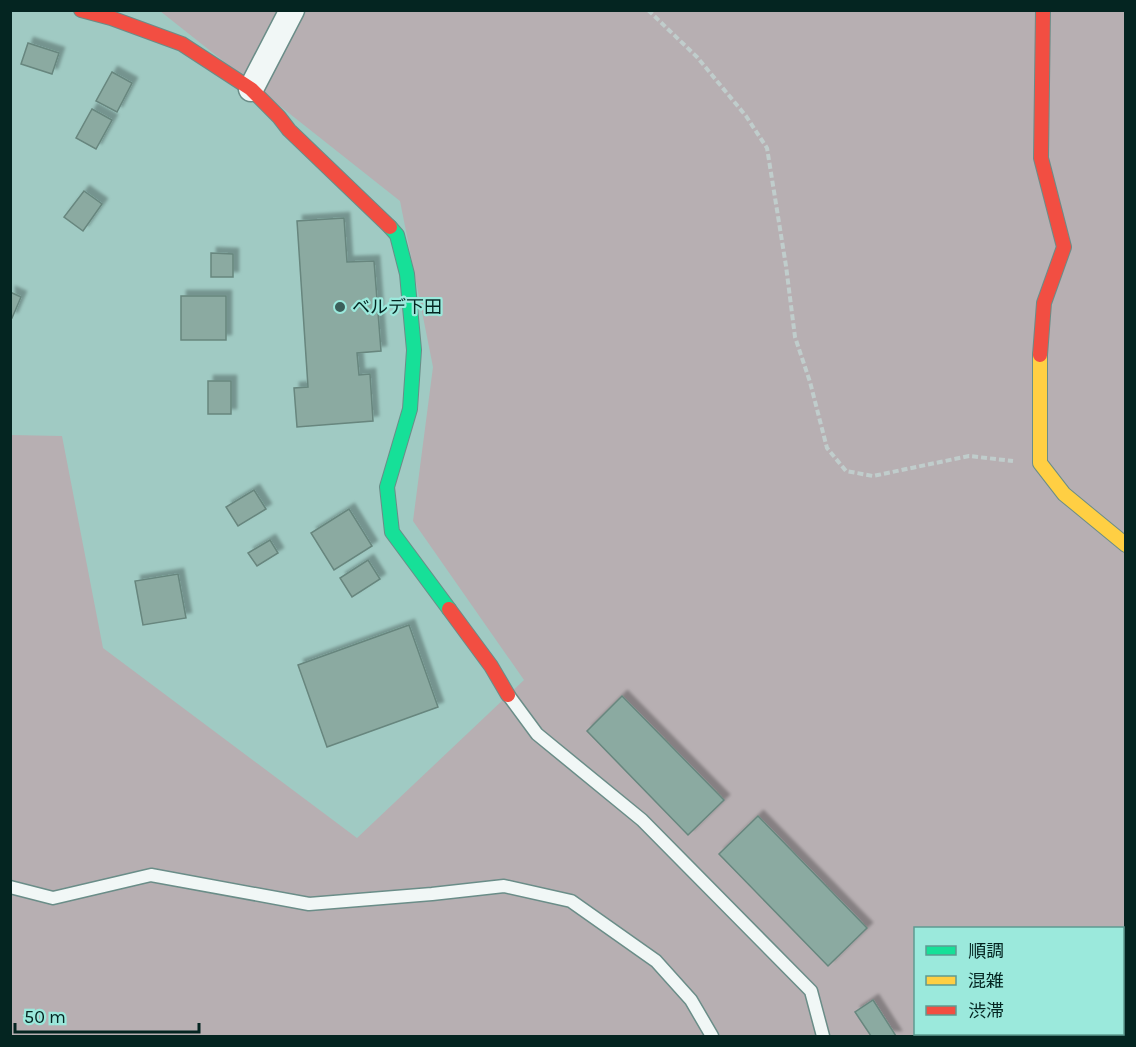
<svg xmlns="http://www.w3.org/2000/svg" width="1136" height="1047" font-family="Karla,'Noto Sans JP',sans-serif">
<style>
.green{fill:#b7afb2;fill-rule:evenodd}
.building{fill:#8baaa1;stroke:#67867e;stroke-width:1.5;filter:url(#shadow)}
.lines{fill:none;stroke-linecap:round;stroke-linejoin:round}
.lane-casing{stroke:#6a8d88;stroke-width:15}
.street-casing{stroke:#6a8d88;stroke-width:27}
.fast-casing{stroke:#6a8d88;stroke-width:16}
.slow-casing{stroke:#6a8d88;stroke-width:16}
.jam-casing{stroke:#6a8d88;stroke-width:16}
.path{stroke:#c0cdcc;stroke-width:4;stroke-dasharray:6 3;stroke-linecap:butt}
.lane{stroke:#f1f7f6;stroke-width:12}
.street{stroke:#f1f7f6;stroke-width:24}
.fast{stroke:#16e098;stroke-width:14}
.slow{stroke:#ffcf43;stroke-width:14}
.jam{stroke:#f24e42;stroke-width:14}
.poi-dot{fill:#3b5f5a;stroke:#9be9dc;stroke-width:2}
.labels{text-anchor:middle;stroke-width:4.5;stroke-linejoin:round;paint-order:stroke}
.poi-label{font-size:18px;fill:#042521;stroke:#9be9dc;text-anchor:start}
</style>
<defs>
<filter id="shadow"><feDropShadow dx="5.5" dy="-5.5" stdDeviation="1.5" flood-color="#0004"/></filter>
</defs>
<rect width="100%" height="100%" fill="#a0cac3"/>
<path class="green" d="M160,11H1125V1036H11V435L62,436L103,648L357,838L524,680L413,521L433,367L400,201ZM916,928H1122V1034H916Z"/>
<g class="building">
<path d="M28,43L59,53L52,74L21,64Z"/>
<path d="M112,72L132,83L117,112L96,101Z"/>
<path d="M92,109L112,120L96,149L76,138Z"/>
<path d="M84,191L102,204L83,231L64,217Z"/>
<path d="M344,218L347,262L374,261L381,351L357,353L359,375L370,374L373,421L297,427L294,388L308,387L297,221Z"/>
<path d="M211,253L233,254V277H211Z"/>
<path d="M10,292L21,297L12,318L10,317Z"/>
<rect x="181" y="296" width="45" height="44"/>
<rect x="208" y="381" width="23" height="33"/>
<path d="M254,490L266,509L238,526L226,507Z"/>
<path d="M349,509L372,546L334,570L311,533Z"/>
<path d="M270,540L278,553L257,566L248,553Z"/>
<path d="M368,560L380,579L352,597L340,578Z"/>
<path d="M178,574L186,618L143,625L135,581Z"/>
<path d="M409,625L438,707L327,747L298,665Z"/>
<path d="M622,696L724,800L688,835L587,731Z"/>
<path d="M758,816L867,928L828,966L719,854Z"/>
<path d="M873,1000L896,1036H871L855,1012Z"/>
<path d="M926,1034H957L959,1036H928Z"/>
</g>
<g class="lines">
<g class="lane-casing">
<g id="lane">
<path d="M509,696L537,734L642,820L811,991L823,1036"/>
<path d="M10,887L53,898L151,875L309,904L432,894L504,886L571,901L656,961L691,1000L712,1036"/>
</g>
</g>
<g class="street-casing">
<path id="street" d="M251,89L292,10"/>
</g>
<g class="fast-casing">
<path id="fast" d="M390,227L397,235L407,274L414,350L410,409L387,487L392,532L449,609"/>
</g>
<g class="slow-casing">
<path id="slow" d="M1040,355V463L1064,494L1126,545"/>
</g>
<g class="jam-casing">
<g id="jam">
<path d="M81,10L111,18L182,44L251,89L279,117L289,130L390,227"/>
<path d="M1040,355L1044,303L1064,247L1041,158L1043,10"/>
<path d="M449,609L491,666L508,695"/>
</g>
</g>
<path class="path" d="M648,10L697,57L746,116L767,148L786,266L795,337L810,382L827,448L846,471L873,476L969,456L1013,461"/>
<use href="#lane" class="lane"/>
<use href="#street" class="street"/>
<use href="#fast" class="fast"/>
<use href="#slow" class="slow"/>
<use href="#jam" class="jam"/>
</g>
<circle class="poi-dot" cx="340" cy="307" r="6"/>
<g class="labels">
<g class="poi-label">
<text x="352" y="313">ベルデ下田</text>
</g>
</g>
<rect width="1136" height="1047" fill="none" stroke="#042521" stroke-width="24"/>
<rect x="914" y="927" width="210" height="108" fill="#9be9dc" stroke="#5f9b91" stroke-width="1.5"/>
<rect x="926" y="946" width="30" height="9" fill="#16e098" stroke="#5f9b91" stroke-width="1.5"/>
<text x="968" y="957" font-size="18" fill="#042521">順調</text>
<rect x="926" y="976" width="30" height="9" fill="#ffcf43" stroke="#5f9b91" stroke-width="1.5"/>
<text x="968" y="987" font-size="18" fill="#042521">混雑</text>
<rect x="926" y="1006" width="30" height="9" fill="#f24e42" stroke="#5f9b91" stroke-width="1.5"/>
<text x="968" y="1017" font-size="18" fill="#042521">渋滞</text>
<path d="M15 1023v9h184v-9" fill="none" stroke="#042521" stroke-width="3"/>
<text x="24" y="1023" font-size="18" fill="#042521" stroke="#9be9dc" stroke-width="4.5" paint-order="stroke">50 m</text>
</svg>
